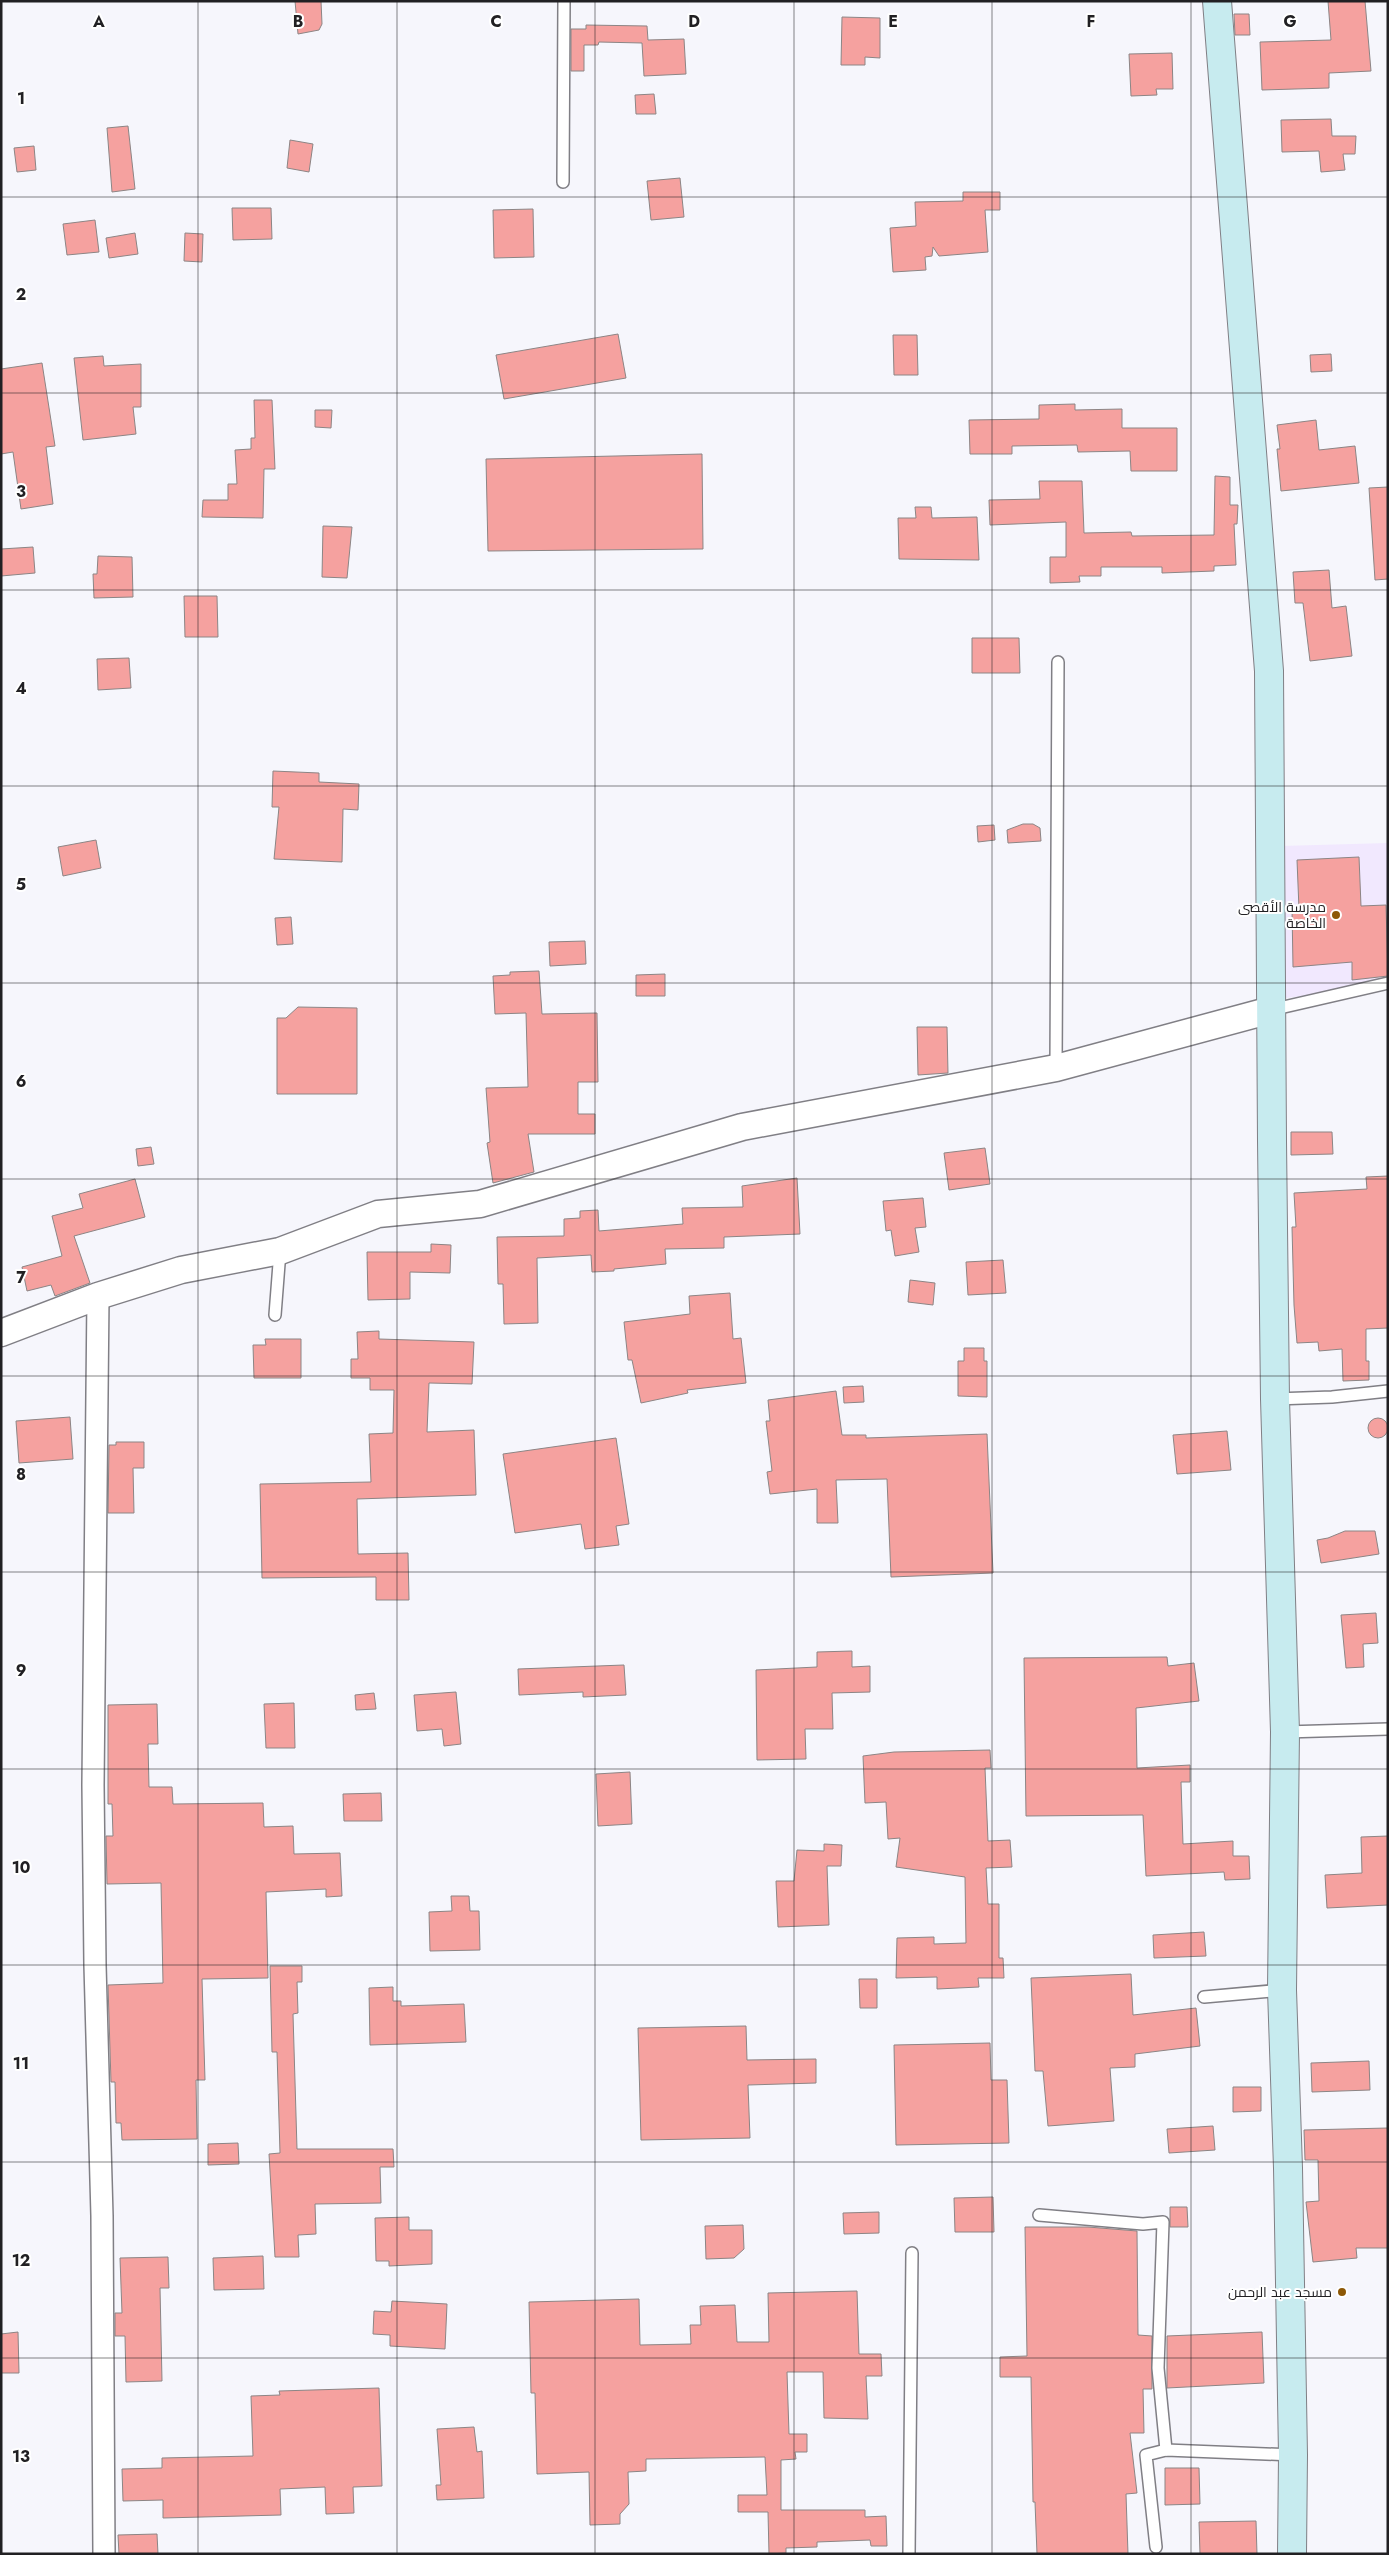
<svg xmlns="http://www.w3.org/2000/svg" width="1389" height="2555" font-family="Jost,Cairo,sans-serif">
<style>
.education{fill:#f1e8fe}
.building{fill:#f5a19f;stroke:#8c8585}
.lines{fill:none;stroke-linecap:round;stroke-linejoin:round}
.service-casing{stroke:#807f85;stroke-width:14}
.minor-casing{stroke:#807f85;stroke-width:24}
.tertiary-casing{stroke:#807f85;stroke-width:29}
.secondary-casing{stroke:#807f85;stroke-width:30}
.service{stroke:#fff;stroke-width:11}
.minor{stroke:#fff;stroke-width:21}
.tertiary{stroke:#fff;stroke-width:26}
.secondary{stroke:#c7ebef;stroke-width:28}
.grid{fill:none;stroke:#212023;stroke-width:1;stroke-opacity:0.55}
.poi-dot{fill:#8d5807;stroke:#fff;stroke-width:2}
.labels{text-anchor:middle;stroke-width:4;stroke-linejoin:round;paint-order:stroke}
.poi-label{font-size:14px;fill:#212023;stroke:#fff;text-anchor:end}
.grid-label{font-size:16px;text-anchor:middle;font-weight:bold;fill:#212023;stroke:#fff;stroke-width:4;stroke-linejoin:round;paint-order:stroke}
</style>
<rect width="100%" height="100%" fill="#f6f6fc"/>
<path class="education" d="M1388,843V985L1286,998L1281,846Z"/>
<g class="building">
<path d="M295,1H321L322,24L319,30L298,34Z"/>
<path d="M1328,1H1365L1371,71L1329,73V88L1262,90L1260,42L1331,40Z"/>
<path d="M1234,14H1249L1250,35H1235Z"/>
<path d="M842,17L880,18V58L865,57V65H841Z"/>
<path d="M586,25L647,26L648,40L684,39L686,74L644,76L642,43L599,42L598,45H584V71H571V29H586Z"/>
<path d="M1172,53L1173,89H1156L1157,95L1131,96L1129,54Z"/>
<path d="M654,94L656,114H636L635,95Z"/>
<path d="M1331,119L1332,136H1356L1355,154H1343L1345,170L1321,172L1319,151L1282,152L1281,120Z"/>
<path d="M128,126L135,189L112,192L107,128Z"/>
<path d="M290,140L313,144L309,172L287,168Z"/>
<path d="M34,146L36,170L17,172L14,148Z"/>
<path d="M680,178L684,217L651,220L647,181Z"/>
<path d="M963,192H1000V210H985L988,252L939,256L933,247L932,256L925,257L926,270L893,272L890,228L916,226L915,202L963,201Z"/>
<path d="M232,208H271L272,239L233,240Z"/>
<path d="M533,209L534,257L494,258L493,210Z"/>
<path d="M95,220L99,252L67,255L63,224Z"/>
<path d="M135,233L138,254L109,258L106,238Z"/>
<path d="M185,233L203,234L202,262L184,261Z"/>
<path d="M618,334L626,378L504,399L496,355Z"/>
<path d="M893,335H917L918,375H894Z"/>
<path d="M1331,354L1332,371L1311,372L1310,355Z"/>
<path d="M103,356L104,366L141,364V407H133L136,434L83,440L74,358Z"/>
<path d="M42,363L55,446L46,447L53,504L21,509L13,452L1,454V369Z"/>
<path d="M254,400H272L275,469H264L263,518L202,517L203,500H228V484H237L235,450L251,449V438H255Z"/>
<path d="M1075,404V410L1122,409V428H1177V471H1131L1130,451L1078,452L1077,445L1012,446V454H970L969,420L1039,419V405Z"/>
<path d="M315,410H332L331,428L315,427Z"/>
<path d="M1316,420L1319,450L1355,446L1359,483L1281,491L1277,449H1280L1277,425Z"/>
<path d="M702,454L703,549L488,551L486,459Z"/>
<path d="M1215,476L1230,477V505H1238L1237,524H1234L1236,565L1214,566V571L1162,573V567H1101V576H1079L1080,582L1050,583V557H1066V522L990,525L989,500L1040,499L1039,481H1082L1084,533L1131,532L1132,536L1214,535Z"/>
<path d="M1388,487V579L1375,580L1369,488Z"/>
<path d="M915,507H931L932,518L977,517L979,560L899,559L898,518H916Z"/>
<path d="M323,526L352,527L347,578L322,577Z"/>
<path d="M33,547L35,573L1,576V549Z"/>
<path d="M98,556L132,557L133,597L94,598L93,574H97Z"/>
<path d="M1329,570L1332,608L1346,606L1352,656L1310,661L1303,603H1295L1293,572Z"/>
<path d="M184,596H217L218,637H185Z"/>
<path d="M972,638H1019L1020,673H972Z"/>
<path d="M129,658L131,688L98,690L97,659Z"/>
<path d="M273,771L319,773V782L359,784L358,810L343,809L342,862L274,859L279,807H272Z"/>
<path d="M1023,824H1033L1040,828L1041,841L1008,843L1007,830Z"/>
<path d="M994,825L995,840L978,842L977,826Z"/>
<path d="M96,840L101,868L63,876L58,847Z"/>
<path d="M1359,857L1361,906L1386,905L1388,976L1352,980V962L1293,967L1292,909H1299L1297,860Z"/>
<path d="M291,917L293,944L277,945L275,918Z"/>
<path d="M585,941L586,964L550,966L549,942Z"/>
<path d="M539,971L542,1014L597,1013L598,1082H578V1114H595V1134H528L534,1172L493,1183L487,1143L490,1142L486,1088L528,1087L526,1013L495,1014L493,976L510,975V972Z"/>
<path d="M665,974V996H636V975Z"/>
<path d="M298,1007L357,1008V1094H277V1018H286Z"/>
<path d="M917,1027H947L948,1073L918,1075Z"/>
<path d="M1291,1132H1332L1333,1154L1291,1155Z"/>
<path d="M151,1147L154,1164L138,1166L136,1149Z"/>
<path d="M985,1148L990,1184L949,1190L944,1153Z"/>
<path d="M1388,1176V1328L1366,1329V1361H1369V1380L1343,1381L1342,1349L1319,1351L1318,1342L1297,1343L1294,1305L1292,1227H1296L1294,1193L1367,1189L1366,1177Z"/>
<path d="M797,1178L800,1234L724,1237V1248L665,1249L666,1264L614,1269V1271L592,1272L591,1255L537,1258L538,1323L504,1324L503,1284H498L497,1237L564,1236V1219L580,1218V1211L598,1210L599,1231L683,1224L682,1208L743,1207L742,1186Z"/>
<path d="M135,1179L145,1217L74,1236L90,1283L55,1296L51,1285L27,1291L22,1267L62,1256L52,1216L83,1208L79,1194Z"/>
<path d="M923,1198L926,1227L915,1228L919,1252L895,1256L891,1230L886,1231L883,1201Z"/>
<path d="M431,1244L451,1245L450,1273L410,1272V1299L368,1300L367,1252H431Z"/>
<path d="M1003,1260L1006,1293L968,1295L966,1262Z"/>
<path d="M910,1280L935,1283L933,1305L908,1302Z"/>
<path d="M730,1293L733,1339L741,1338L746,1383L687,1390L688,1393L641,1403L632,1360H628L624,1322L690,1314L689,1296Z"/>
<path d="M379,1331V1339L474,1342L472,1384L429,1383L427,1432L474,1430L476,1495L357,1499L358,1554L408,1553L409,1600H376V1577L262,1578L260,1484L371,1482L369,1434L393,1433L394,1390H370V1378H351V1359H358L357,1332Z"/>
<path d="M265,1339H301V1378H254L253,1345H266Z"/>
<path d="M964,1348H984V1361H987V1397L958,1396V1361H964Z"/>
<path d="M863,1386L864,1402L844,1403L843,1387Z"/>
<path d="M836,1391L842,1435H866V1438L987,1434L993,1573L891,1577L887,1479L836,1480L838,1523H817V1489L770,1494L767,1472L772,1471L766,1421H770L768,1400Z"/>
<path d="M70,1417L73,1459L19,1463L16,1421Z"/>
<circle cx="1378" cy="1428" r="10"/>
<path d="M1227,1431L1231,1470L1177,1474L1173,1435Z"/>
<path d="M616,1438L629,1524L616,1526L619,1545L585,1549L581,1524L515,1533L503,1454Z"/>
<path d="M116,1442H144V1468H133L134,1513H108L109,1445H116Z"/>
<path d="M1345,1531H1375L1379,1554L1321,1563L1317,1540L1328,1538Z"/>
<path d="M1376,1613L1378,1643L1363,1644L1364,1667L1346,1668L1341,1615Z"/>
<path d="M852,1651V1667L870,1666V1692L832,1693L833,1729H805L806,1759L757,1760L756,1670L817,1667V1652Z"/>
<path d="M1167,1657L1168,1666L1194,1663L1199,1701L1136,1708L1137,1768L1190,1765V1782H1181L1183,1844L1233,1841V1856H1249L1250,1879L1225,1880L1224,1872L1146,1876L1143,1815L1026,1816L1024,1658Z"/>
<path d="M624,1665L626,1695L583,1697V1692L519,1695L518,1669Z"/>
<path d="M456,1692L461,1744L444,1746L442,1729L417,1731L414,1695Z"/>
<path d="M374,1693L376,1709L356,1710L355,1695Z"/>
<path d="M294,1703L295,1748H266L264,1704Z"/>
<path d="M157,1704L158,1744H148L149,1787H172L173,1804L263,1803L264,1827L293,1826L294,1854L340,1853L342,1896L326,1897V1889L266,1892L268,1978L202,1979L205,2080H196L197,2139L122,2140L121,2123H116L115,2082H111L108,1985L163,1983L161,1883L107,1884L106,1836H113L112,1804H108V1705Z"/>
<path d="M990,1750L991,1768H985L988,1841L1010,1840L1012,1867L986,1868L988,1904H999V1958H1003L1004,1978H978L979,1987L937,1989V1977L896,1978L897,1938L934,1937V1944L966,1943L965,1877L896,1867L900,1838L888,1839L886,1802L865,1803L863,1756L894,1752Z"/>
<path d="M630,1772L632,1824L598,1826L596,1774Z"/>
<path d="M381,1793L382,1821H344L343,1794Z"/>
<path d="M1388,1836V1905L1327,1908L1325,1875L1362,1873L1361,1837Z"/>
<path d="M824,1844L842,1845L841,1866H827L829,1925L778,1927L776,1881H794L797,1850L824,1851Z"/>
<path d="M451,1896H469L470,1911H479L480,1950L430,1951L429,1912L452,1911Z"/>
<path d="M1204,1932L1206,1956L1154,1958L1153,1935Z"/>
<path d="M270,1966H302V1982H297L298,2013L293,2014L297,2149H393L394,2167H380L381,2203L315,2204L316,2234L298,2235L299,2257H275L269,2154L280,2153L277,2052H272Z"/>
<path d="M1131,1974L1133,2015L1196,2008L1200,2046L1135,2054V2067L1110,2068L1114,2121L1048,2126L1043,2071H1035L1031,1978Z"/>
<path d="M859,1979H877V2008H860Z"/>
<path d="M393,1987V2001H401V2006L464,2004L466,2042L370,2045L369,1988Z"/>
<path d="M746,2026L747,2060L816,2059V2083L748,2085L750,2138L641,2140L638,2028Z"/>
<path d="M990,2043L991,2080H1007L1009,2143L896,2145L894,2045Z"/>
<path d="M1369,2061L1370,2090L1312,2092L1311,2063Z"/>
<path d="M1233,2087H1261V2111L1233,2112Z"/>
<path d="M1213,2126L1215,2150L1169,2153L1167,2129Z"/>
<path d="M1388,2128V2248H1356L1357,2258L1313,2262L1306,2202L1319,2201L1318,2160H1305L1304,2130Z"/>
<path d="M238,2143L239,2164L208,2165V2144Z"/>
<path d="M993,2197L994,2232H955L954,2198Z"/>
<path d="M1170,2207H1187L1188,2227H1170Z"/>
<path d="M879,2212V2233L844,2234L843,2213Z"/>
<path d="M409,2217V2230H432V2264L389,2266V2261H376L375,2218Z"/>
<path d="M743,2225L744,2249L734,2258L706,2259L705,2226Z"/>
<path d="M1025,2227H1088L1137,2231L1138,2335L1152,2336V2389H1143L1144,2433H1130L1137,2493L1126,2494L1128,2554H1037L1035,2502H1033L1031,2377H1000V2357L1027,2356Z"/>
<path d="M263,2256L264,2289L214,2290L213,2258Z"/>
<path d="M168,2257L169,2288H160L162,2381L126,2382L125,2336H115V2313H122L120,2258Z"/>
<path d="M857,2291L859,2354H881L882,2376H866L868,2419L824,2418L823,2372H787L789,2434H807V2452H795L796,2459L781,2460V2510H865V2517L886,2516L887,2546H871L870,2540L817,2542V2547L786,2548V2553L769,2554L768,2512H738V2495H767L765,2457L646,2459V2471L628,2472L629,2504L620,2514V2524L590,2525L589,2472L537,2474L535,2393H531L529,2302L639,2299L640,2345L691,2344L690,2325H701L700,2306L735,2305L737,2342H769L768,2293Z"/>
<path d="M392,2301L447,2304L445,2349L390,2346V2335L373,2334L374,2311L391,2312Z"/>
<path d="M18,2332L19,2373H1V2334Z"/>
<path d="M1262,2332L1264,2383L1167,2388V2336Z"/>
<path d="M379,2388L382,2486L353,2487L354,2513L326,2514L325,2487L280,2489L281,2515L163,2518V2500L123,2501L122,2469L162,2468V2458L253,2456L251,2396L280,2395L279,2391Z"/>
<path d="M474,2427L477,2452L482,2451L484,2498L437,2500L436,2485H441L437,2429Z"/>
<path d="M1165,2468H1199L1200,2504L1165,2505Z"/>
<path d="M1256,2521L1257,2554H1200L1199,2522Z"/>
<path d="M157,2534L158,2554H119L118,2535Z"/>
</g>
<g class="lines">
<g class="service-casing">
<g id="service">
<path d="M563,182L564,1"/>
<path d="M1271,1010L1388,983"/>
<path d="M1056,1068L1058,662"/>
<path d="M275,1315L280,1251"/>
<path d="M1275,1399L1332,1397L1388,1391"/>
<path d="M1285,1732L1388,1729"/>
<path d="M1204,1997L1282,1990"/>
<path d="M1039,2215L1143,2224L1163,2222L1158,2368L1166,2450"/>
<path d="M1156,2547L1146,2455L1166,2450L1293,2455"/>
<path d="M909,2554L912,2253"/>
</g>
</g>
<g class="minor-casing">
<path id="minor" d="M98,1296L93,1785L95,1965L102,2216L104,2554"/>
</g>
<g class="tertiary-casing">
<path id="tertiary" d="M1,1333L98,1296L181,1270L280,1251L378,1214L480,1204L742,1127L1056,1068L1271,1010"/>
</g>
<g class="secondary-casing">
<path id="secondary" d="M1217,1L1269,671L1272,1141L1275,1399L1285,1732L1282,1990L1288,2168L1293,2455L1292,2554"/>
</g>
<use href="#service" class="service"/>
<use href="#minor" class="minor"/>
<use href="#tertiary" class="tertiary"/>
<use href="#secondary" class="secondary"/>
</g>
<path class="grid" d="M198,1V2554M397,1V2554M595,1V2554M794,1V2554M992,1V2554M1191,1V2554M1,197H1388M1,393H1388M1,590H1388M1,786H1388M1,983H1388M1,1179H1388M1,1376H1388M1,1572H1388M1,1769H1388M1,1965H1388M1,2162H1388M1,2358H1388"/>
<g class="poi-dot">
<circle cx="1336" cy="915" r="5"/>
<circle cx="1342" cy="2292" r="5"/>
</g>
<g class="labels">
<g class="poi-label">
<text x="1326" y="912">مدرسة الأقصى<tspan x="1326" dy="16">الخاصة</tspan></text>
<text x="1332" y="2297">مسجد عبد الرحمن</text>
</g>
</g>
<g class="grid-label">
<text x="99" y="27">A</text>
<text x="298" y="27">B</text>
<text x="496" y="27">C</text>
<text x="694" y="27">D</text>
<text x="893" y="27">E</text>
<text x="1091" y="27">F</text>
<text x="1290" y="27">G</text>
<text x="21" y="104">1</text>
<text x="21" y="300">2</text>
<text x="21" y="497">3</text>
<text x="21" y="694">4</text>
<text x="21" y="890">5</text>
<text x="21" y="1087">6</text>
<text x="21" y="1283">7</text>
<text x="21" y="1480">8</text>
<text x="21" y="1676">9</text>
<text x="21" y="1873">10</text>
<text x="21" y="2069">11</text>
<text x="21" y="2266">12</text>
<text x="21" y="2462">13</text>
</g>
<rect width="1389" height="2555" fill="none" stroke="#212023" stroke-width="5"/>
</svg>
